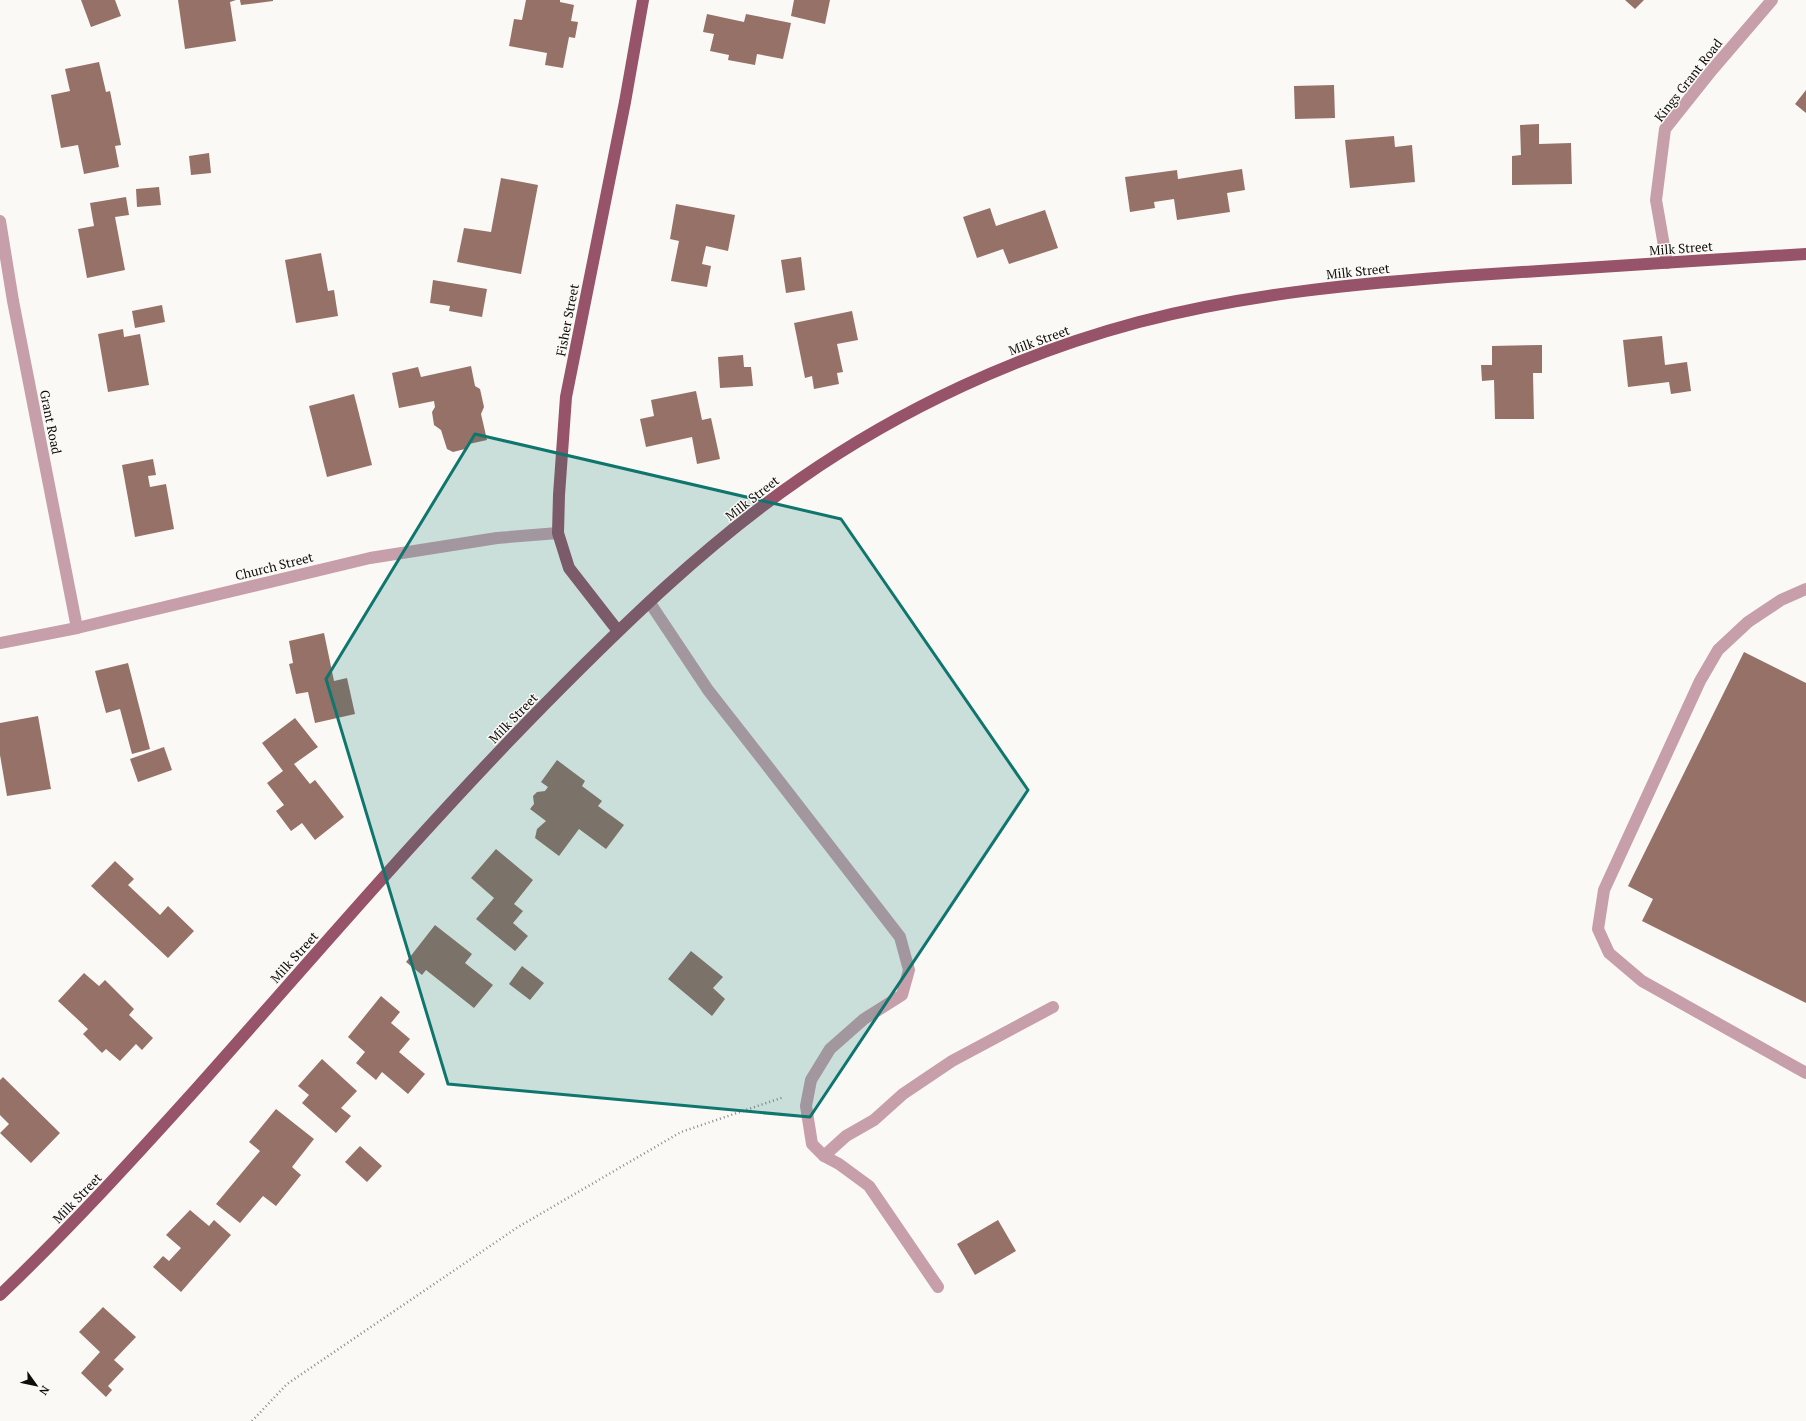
<svg xmlns="http://www.w3.org/2000/svg" width="1806" height="1421" font-family="'PT Serif',serif">
<style>
.building{fill:#967168}
.lines{fill:none;stroke-linecap:round;stroke-linejoin:round}
.path{stroke:#8b8987;stroke-width:2.5;stroke-dasharray:1 3;stroke-linecap:butt}
.minor{stroke:#c79faa;stroke-width:12}
.major{stroke:#965369;stroke-width:12}
.marked{fill:#0f766e;fill-opacity:0.2;stroke:#0f766e;stroke-width:3;stroke-linejoin:round}
.labels{text-anchor:middle;stroke-width:3;stroke-linejoin:round;paint-order:stroke}
.street-label{font-size:13px;fill:#0e0d0c;stroke:#fbf9f6}
</style>
<rect width="100%" height="100%" fill="#fbf9f6"/>
<g class="building">
<path d="M81,0H115L121,16L91,27Z"/>
<path d="M178,0H236L230,2L236,41L185,49Z"/>
<path d="M240,0H273V1L241,5Z"/>
<path d="M526,0H560V2L574,5L571,21L578,22L575,38L569,37L563,68L545,65L547,53L509,46L514,19L522,20Z"/>
<path d="M794,0H830L825,24L791,16Z"/>
<path d="M1625,0H1644L1635,9Z"/>
<path d="M707,14L744,22L746,14L791,23L783,59L757,54L755,65L728,60L729,55L710,51L714,34L703,32Z"/>
<path d="M99,62L106,92L110,91L121,145L115,146L119,167L84,174L78,145L61,148L51,95L70,91L65,69Z"/>
<path d="M1334,85L1335,118L1295,119L1294,86Z"/>
<path d="M1806,90V113L1795,104Z"/>
<path d="M1539,124V144L1571,143L1572,184L1512,185V156L1521,155L1520,125Z"/>
<path d="M1394,136L1395,147L1412,145L1415,182L1350,188L1345,140Z"/>
<path d="M209,153L211,173L191,175L189,156Z"/>
<path d="M1242,169L1245,190L1227,193L1230,212L1177,220L1174,199L1154,202L1155,208L1130,212L1125,177L1177,170L1178,179Z"/>
<path d="M501,178L538,185L521,274L457,262L464,228L491,232Z"/>
<path d="M159,187L161,205L137,207L136,189Z"/>
<path d="M126,197L129,215L115,217L125,270L87,278L78,229L94,226L90,203Z"/>
<path d="M676,204L735,215L728,251L706,246L702,264L711,266L707,287L671,281L679,241L670,239Z"/>
<path d="M990,208L996,226L1045,210L1058,248L1009,264L1003,249L977,258L963,217Z"/>
<path d="M321,253L328,291L334,290L338,316L296,323L285,260Z"/>
<path d="M801,257L805,290L786,293L781,260Z"/>
<path d="M433,280L487,289L482,317L449,311L450,306L430,303Z"/>
<path d="M162,305L165,322L135,328L132,311Z"/>
<path d="M852,311L858,340L837,344L843,372L837,373L839,384L814,389L812,376L805,378L794,323Z"/>
<path d="M123,329L124,337L140,334L149,385L108,392L98,334Z"/>
<path d="M1662,336L1665,365L1687,362L1691,391L1671,394L1669,382L1628,387L1623,340Z"/>
<path d="M1542,345V373H1533L1534,419H1495L1494,380L1482,381L1481,365H1492V346Z"/>
<path d="M743,355L744,367H751L753,386L720,388L718,357Z"/>
<path d="M471,366L475,386L480,389L484,407L481,414L487,440L469,444L465,449L453,452L447,449L441,430L434,425L432,412L435,407L434,401L399,408L392,373L418,367L421,377Z"/>
<path d="M696,391L702,420L711,418L720,459L697,464L692,437L646,447L640,419L654,416L651,400Z"/>
<path d="M354,394L372,465L327,477L309,406Z"/>
<path d="M153,459L156,475L148,476L150,487L166,484L174,529L135,537L122,465Z"/>
<path d="M324,633L334,681L347,678L355,714L315,723L308,692L296,694L289,664L293,663L289,641Z"/>
<path d="M1744,652L1806,683V1003L1642,921L1653,899L1628,886Z"/>
<path d="M128,663L150,749L132,754L120,709L106,713L95,671Z"/>
<path d="M38,716L51,789L7,796L0,755V723Z"/>
<path d="M295,718L318,747L294,764L310,784L315,780L344,817L315,840L302,823L291,831L276,811L284,805L267,783L283,771L262,743Z"/>
<path d="M164,747L172,770L138,782L130,759Z"/>
<path d="M557,760L585,781L582,786L602,801L598,806L624,825L606,849L579,829L559,856L535,838L537,829L546,821L530,809L534,804L533,796L537,792L545,791L548,787L541,782Z"/>
<path d="M496,849L533,880L514,904L523,911L513,923L528,936L515,951L476,919L494,898L471,878Z"/>
<path d="M115,861L134,879L128,885L160,915L168,906L194,931L168,958L91,886Z"/>
<path d="M435,925L472,954L465,963L493,985L474,1008L426,970L422,975L406,962Z"/>
<path d="M691,951L723,977L713,988L725,999L712,1016L668,979Z"/>
<path d="M522,966L544,983L530,1000L509,984Z"/>
<path d="M84,973L99,986L105,980L134,1009L129,1015L153,1038L142,1050L136,1044L120,1061L106,1049L102,1053L83,1034L88,1029L58,1001Z"/>
<path d="M381,996L400,1012L391,1023L410,1039L399,1052L425,1074L408,1094L382,1072L376,1080L356,1063L365,1052L348,1037Z"/>
<path d="M322,1059L357,1091L341,1108L351,1116L336,1133L302,1103L309,1095L298,1086Z"/>
<path d="M3,1077L60,1133L31,1163L0,1133L9,1124L0,1115V1080Z"/>
<path d="M276,1109L314,1139L292,1167L301,1175L276,1206L263,1196L240,1223L216,1204L260,1151L249,1142Z"/>
<path d="M360,1146L382,1166L367,1182L345,1162Z"/>
<path d="M190,1210L209,1226L214,1220L231,1235L181,1292L153,1267L163,1256L169,1261L181,1248L166,1235Z"/>
<path d="M998,1220L1016,1251L975,1275L957,1244Z"/>
<path d="M103,1307L136,1337L114,1360L124,1369L108,1386L112,1390L106,1397L81,1373L100,1352L79,1332Z"/>
</g>
<g class="lines">
<path class="path" d="M252,1421L287,1384L518,1227L681,1132L784,1097"/>
<g class="minor">
<path d="M0,221L13,301L77,628"/>
<path d="M1667,263L1656,200L1665,129L1712,70L1772,0"/>
<path d="M1806,589L1781,600L1748,622L1718,650L1700,681L1604,890L1598,929L1609,953L1642,981L1806,1073"/>
<path d="M650,603L708,690L766,764L900,937L909,970L902,995L864,1019L830,1049L811,1080L806,1106L812,1144L824,1156L839,1164L869,1186L938,1287"/>
<path d="M0,643L77,628L370,558L497,538L558,533"/>
<path d="M824,1156L846,1136L874,1120L903,1094L952,1061L1053,1007"/>
</g>
<g class="major">
<path d="M618,631L569,568L558,533L559,495L566,397L625,102L643,0"/>
<path d="M0,1295C69,1229 133,1159 197,1088C312,959 424,827 545,704C624,624 707,543 800,479C902,408 1019,354 1139,322C1249,293 1363,283 1476,275C1586,267 1696,261 1806,254"/>
</g>
</g>
<path class="marked" d="M475,434L841,519L1028,790L810,1117L448,1084L326,679Z"/>
<g class="labels">
<g class="street-label">
<text transform="translate(1688 80) rotate(-52)" y="5">Kings Grant Road</text>
<text transform="translate(1681 248) rotate(-4)" y="5">Milk Street</text>
<text transform="translate(1358 271) rotate(-6)" y="5">Milk Street</text>
<text transform="translate(567 320) rotate(-79)" y="5">Fisher Street</text>
<text transform="translate(1039 340) rotate(-20)" y="5">Milk Street</text>
<text transform="translate(51 422) rotate(79)" y="5">Grant Road</text>
<text transform="translate(752 498) rotate(-38)" y="5">Milk Street</text>
<text transform="translate(274 566) rotate(-14)" y="5">Church Street</text>
<text transform="translate(513 718) rotate(-46)" y="5">Milk Street</text>
<text transform="translate(294 957) rotate(-48)" y="5">Milk Street</text>
<text transform="translate(77 1198) rotate(-46)" y="5">Milk Street</text>
</g>
</g>
<g transform="translate(36 1385) rotate(123)" stroke="#fbf9f6" stroke-width="3" paint-order="stroke">
<path d="M0-3L7 15L0 10L-7 15Z" fill="#0e0d0c"/>
<text y="-6" font-size="11" font-weight="bold" text-anchor="middle" fill="#0e0d0c">N</text>
</g>
</svg>
